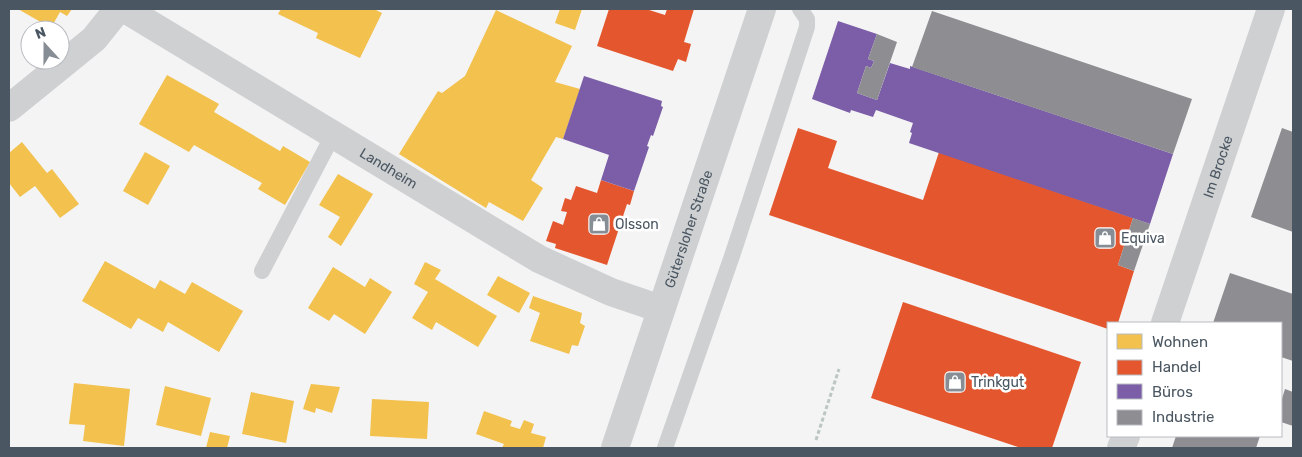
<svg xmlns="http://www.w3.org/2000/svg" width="1302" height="457" font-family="Rubik,sans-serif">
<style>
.homes{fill:#f2c14e}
.shops{fill:#e4572e}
.offices{fill:#7b5ea7}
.industry{fill:#8d8d92}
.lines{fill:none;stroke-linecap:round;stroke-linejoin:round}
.path{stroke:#bcc7c4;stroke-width:3;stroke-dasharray:4 2.5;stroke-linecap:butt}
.service{stroke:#ced0d2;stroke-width:16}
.minor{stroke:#ced0d2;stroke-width:28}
.tertiary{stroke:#ced0d2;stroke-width:28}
.labels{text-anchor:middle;stroke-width:5;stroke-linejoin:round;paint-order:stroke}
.street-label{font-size:14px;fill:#4a5661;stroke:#fff}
.poi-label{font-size:14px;fill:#4a5661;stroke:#fff;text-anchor:start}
</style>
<rect width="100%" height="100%" fill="#f4f4f4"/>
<g class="homes">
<path d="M18,9H72L67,16L60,12L51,28Z"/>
<path d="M281,9H374L382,13L360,58L316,38L318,33L278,14Z"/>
<path d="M560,9H582L575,30L555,23Z"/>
<path d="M496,10L572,46L555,82L580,89L563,139L556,137L531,180L543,188L523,221L489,202L486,208L399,154L438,91L442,93L465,76Z"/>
<path d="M167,75L219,104L214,112L280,151L283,146L310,162L285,205L258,189L262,183L194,145L189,152L139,124Z"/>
<path d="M22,142L47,173L52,169L79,204L60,218L35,186L20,197L9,183V153Z"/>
<path d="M145,152L170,166L148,205L123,191Z"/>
<path d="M338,174L373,194L341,246L328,237L340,217L319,205Z"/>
<path d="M105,261L155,289L160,280L185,294L192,282L243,311L219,352L168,322L163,332L138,318L131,329L82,301Z"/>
<path d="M425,262L441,270L435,279L497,316L478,347L436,322L432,330L412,318L428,292L414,284Z"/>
<path d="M333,267L365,287L370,278L392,292L365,334L334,314L329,321L308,308Z"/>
<path d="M498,276L530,293L519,313L487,295Z"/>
<path d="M533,296L582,313L580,323L585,326L578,346L572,345L569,354L530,341L540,313L529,308Z"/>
<path d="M74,383L130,389L124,446L83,441L85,425L69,424Z"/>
<path d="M311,384L340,387L332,413L316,408L315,413L303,409Z"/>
<path d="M165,386L211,398L201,436L156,425Z"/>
<path d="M251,392L294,401L286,443L242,434Z"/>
<path d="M372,399L429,402L427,439L370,436Z"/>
<path d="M484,411L512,421L510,426L520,429L524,420L534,424L531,433L546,437L543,448H502L504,444L476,434Z"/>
<path d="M210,432L230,436L227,448H206Z"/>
</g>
<g class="shops">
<path d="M609,9H646L665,15L667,9H694L684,42L691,44L686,62L678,59L673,71L597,46Z"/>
<path d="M798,128L837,141L828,168L923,200L939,152L1133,218L1118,265L1134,271L1118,323H1108V329L769,215Z"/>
<path d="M601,180L634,191L630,205L627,204L607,265L555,248L556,244L546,241L553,221L563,225L567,212L561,211L565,198L571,200L576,186L597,193Z"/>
<path d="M903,302L1081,362L1052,448H1021L871,398Z"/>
</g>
<g class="offices">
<path d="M838,21L877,34L868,59L874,61L871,68L866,66L857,93L877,100L890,63L910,69V66L1173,154L1150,224L909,143L912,133L910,132L913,123L876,110L873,117L851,110L850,113L812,99Z"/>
<path d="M584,76L662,101L661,106L663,107L653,136L651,135L647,146L649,147L634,191L601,180L609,155L563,139Z"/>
</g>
<g class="industry">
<path d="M932,11L1192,99L1173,154L912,67Z"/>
<path d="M877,34L897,42L877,100L857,93L866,66L871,68L874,61L868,59Z"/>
<path d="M1282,128L1293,132V232L1251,217Z"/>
<path d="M1133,218L1150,224L1134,271L1118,265Z"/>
<path d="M1230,273L1293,294V361L1281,357V323H1213Z"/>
<path d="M1285,389L1293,392V426L1281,422V402Z"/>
<path d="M1176,436H1260L1256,448H1172Z"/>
</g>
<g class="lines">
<path class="path" d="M816,440L839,369"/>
<g class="service">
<path d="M262,271L333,135"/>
<path d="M665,448L733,253L807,27V19L800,9"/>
</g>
<g class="minor">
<path id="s1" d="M125,9L539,259L611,292L661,309"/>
<path d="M9,108L94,39L118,9"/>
<path id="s2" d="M1165,323L1271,9"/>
<path d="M1121,448L1126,436"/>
</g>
<path class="tertiary" id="s3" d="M615,448L762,9"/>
</g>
<defs>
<g id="shop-square" transform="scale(1.125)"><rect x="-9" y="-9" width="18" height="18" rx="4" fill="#868d94" stroke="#fff"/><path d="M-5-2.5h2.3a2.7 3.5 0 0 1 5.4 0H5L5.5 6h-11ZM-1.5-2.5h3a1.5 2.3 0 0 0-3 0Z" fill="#fff"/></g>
</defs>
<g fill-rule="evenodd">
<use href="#shop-square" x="599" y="224"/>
<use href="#shop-square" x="1105" y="238"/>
<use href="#shop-square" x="955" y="382"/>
</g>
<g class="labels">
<g class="street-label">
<text dy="5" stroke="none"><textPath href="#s2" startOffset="165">Im Brocke</textPath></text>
<text dy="5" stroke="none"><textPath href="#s1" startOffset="308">Landheim</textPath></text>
<text dy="5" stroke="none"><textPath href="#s3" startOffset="231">Gütersloher Straße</textPath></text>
</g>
<g class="poi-label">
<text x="615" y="229">Olsson</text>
<text x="1121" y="243">Equiva</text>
<text x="971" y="387">Trinkgut</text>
</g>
</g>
<rect width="1302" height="457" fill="none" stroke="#4a5661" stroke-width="20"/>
<rect x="1107" y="322" width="175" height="115" fill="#ffffff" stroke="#b7bbc0"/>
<rect x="1117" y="334" width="25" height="15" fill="#f2c14e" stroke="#b7bbc0"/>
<text x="1152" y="347" font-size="15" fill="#4a5661">Wohnen</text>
<rect x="1117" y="360" width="25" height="15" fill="#e4572e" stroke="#b7bbc0"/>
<text x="1152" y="372" font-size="15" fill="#4a5661">Handel</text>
<rect x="1117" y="384" width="25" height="15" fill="#7b5ea7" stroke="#b7bbc0"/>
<text x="1152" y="397" font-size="15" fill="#4a5661">Büros</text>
<rect x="1117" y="410" width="25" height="15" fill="#8d8d92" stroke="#b7bbc0"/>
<text x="1152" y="422" font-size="15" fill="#4a5661">Industrie</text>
<g transform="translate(45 45) rotate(339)"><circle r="24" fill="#ffffff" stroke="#b7bbc0"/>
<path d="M0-4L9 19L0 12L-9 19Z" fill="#868d94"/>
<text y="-8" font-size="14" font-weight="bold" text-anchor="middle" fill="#4a5661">N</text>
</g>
</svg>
